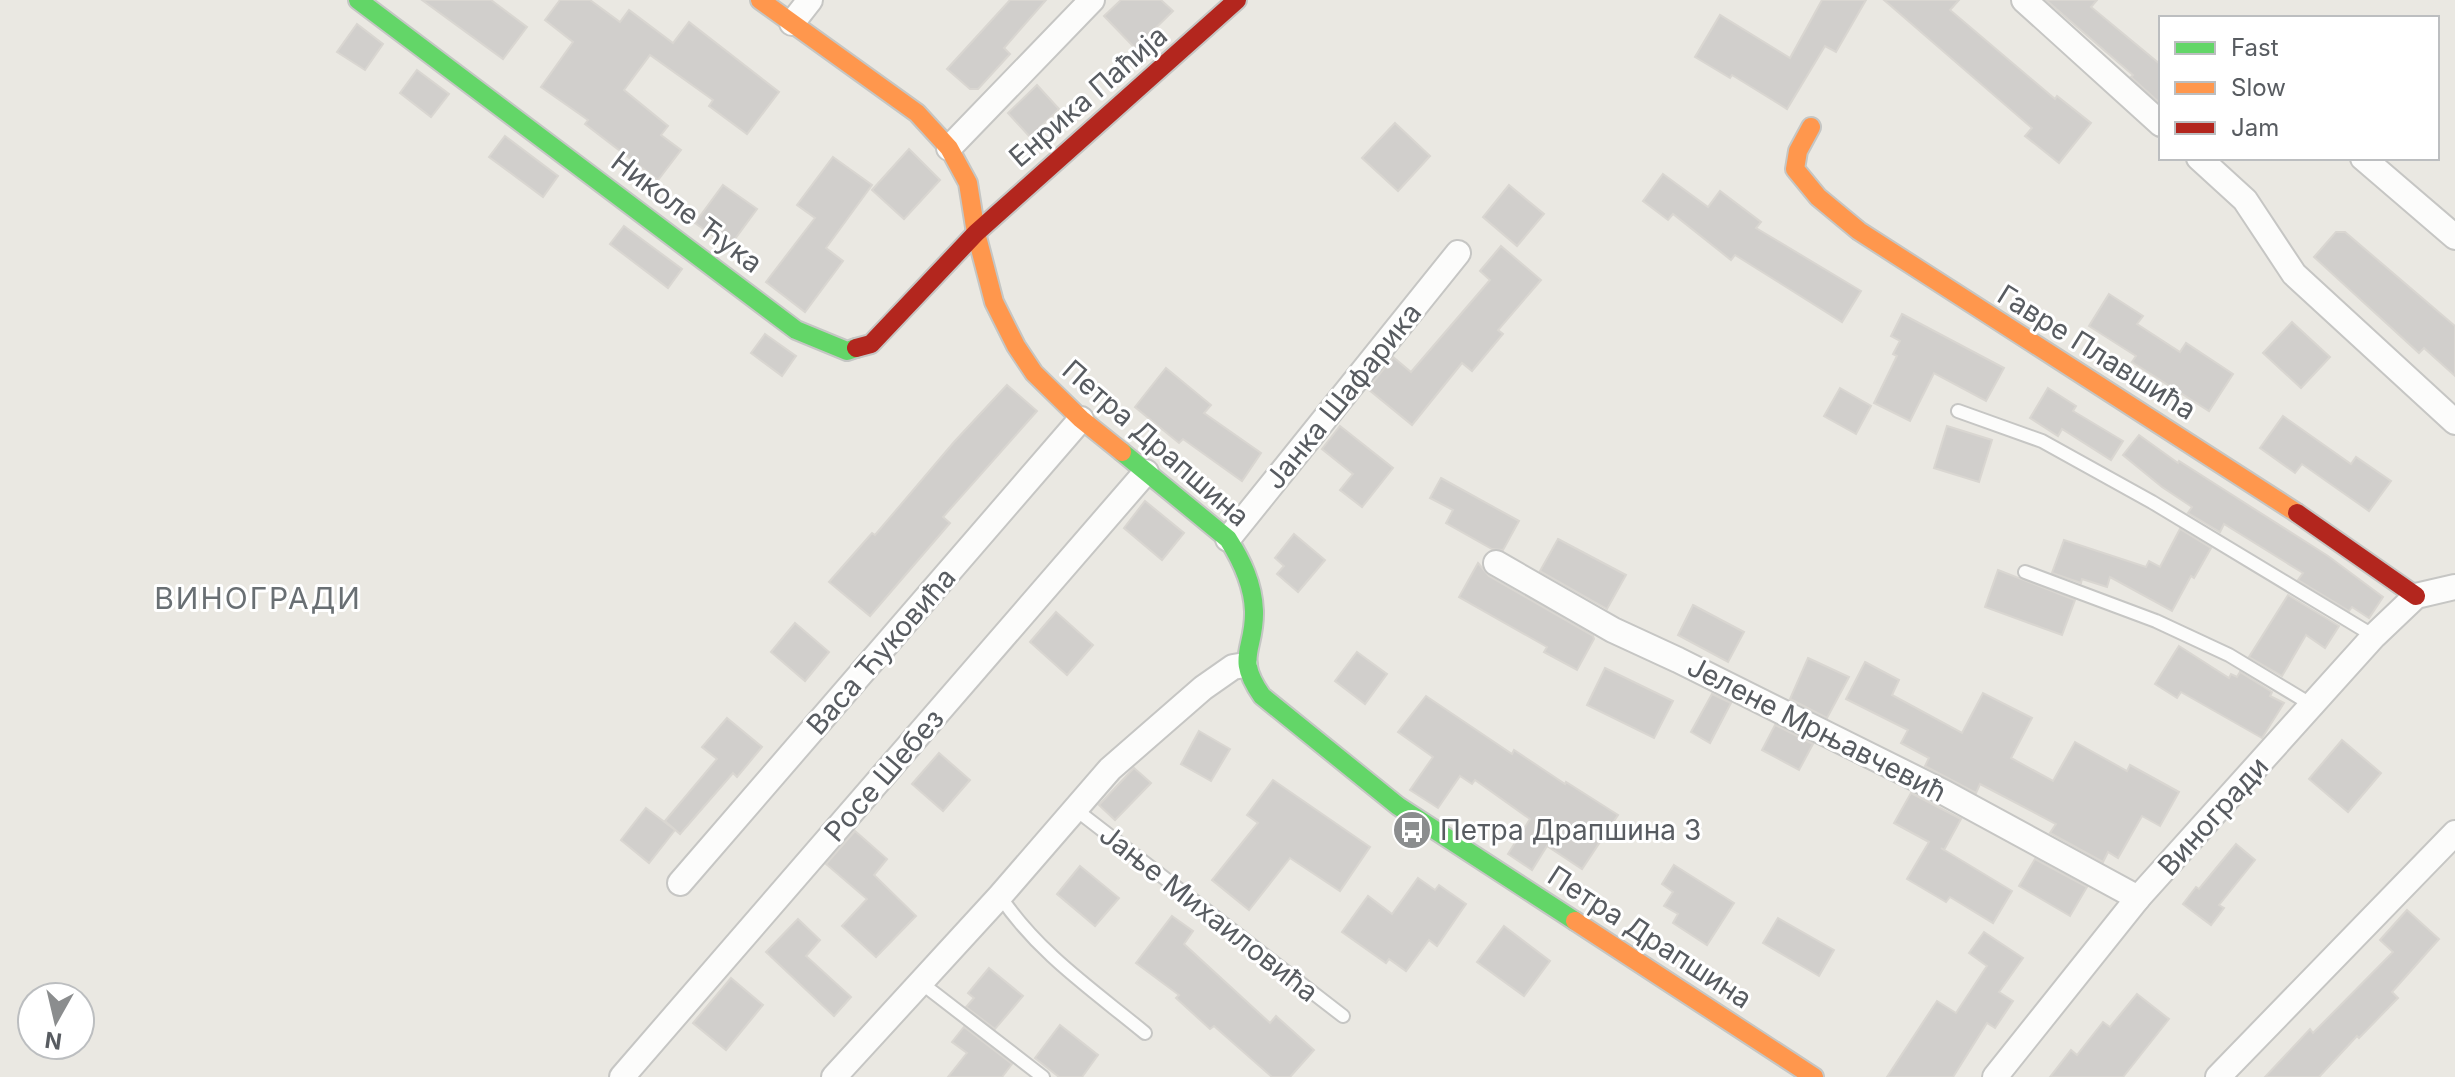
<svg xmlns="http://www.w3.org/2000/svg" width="2455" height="1077" font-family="Inter,sans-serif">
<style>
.building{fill:#d1cfcc;stroke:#d9d6d1;stroke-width:2}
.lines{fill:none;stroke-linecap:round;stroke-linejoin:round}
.lane-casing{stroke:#c6c6c4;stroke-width:16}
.street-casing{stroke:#c6c6c4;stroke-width:28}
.fast-casing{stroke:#c5c6c4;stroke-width:22}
.slow-casing{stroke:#c5c6c4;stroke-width:22}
.jam-casing{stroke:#c5c6c4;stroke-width:22}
.lane{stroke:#fcfcfb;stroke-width:12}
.street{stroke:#fcfcfb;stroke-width:24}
.fast{stroke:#63d668;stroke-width:18}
.slow{stroke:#ff974d;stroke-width:18}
.jam{stroke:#b3261e;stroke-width:18}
.labels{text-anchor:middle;stroke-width:6;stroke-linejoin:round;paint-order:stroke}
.street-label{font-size:28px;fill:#585c61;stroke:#fff}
.poi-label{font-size:28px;fill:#585c61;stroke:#fff;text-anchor:start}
.neighbourhood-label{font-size:30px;letter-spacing:2px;fill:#696f73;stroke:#fff}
</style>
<rect width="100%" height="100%" fill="#eae8e2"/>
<g class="building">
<path d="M422,0H491L527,27L503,59Z"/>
<path d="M560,0H590L620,22L629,10L673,43L689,22L779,92L747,134L709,106L713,100L650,55L624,90L668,126L661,135L681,150L658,180L585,124L588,120L541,87L573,42L545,20Z"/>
<path d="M1010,0H1046L1004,48L1010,54L978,89H970L947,69Z"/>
<path d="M1121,0H1161L1173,11L1135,48L1104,16Z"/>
<path d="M1822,0H1866L1836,52L1825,46L1787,109L1732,75L1730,78L1695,57L1720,15L1790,58Z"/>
<path d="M1884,0H1959L1950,10L2055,99L2057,96L2091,123L2059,163L2025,136L2032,128Z"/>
<path d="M2046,0H2097L2091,7L2161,65V104L2131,77L2133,75Z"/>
<path d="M357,24L383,44L365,70L337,52Z"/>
<path d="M417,70L449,94L431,117L400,93Z"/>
<path d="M1037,85L1059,109L1030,137L1008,113Z"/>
<path d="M1395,123L1430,156L1398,191L1362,158Z"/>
<path d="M505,136L558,176L543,197L489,157Z"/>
<path d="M909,149L940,180L904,219L872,190Z"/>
<path d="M833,157L872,185L826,248L843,261L805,312L766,282L815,218L797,205Z"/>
<path d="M1663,174L1708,207L1720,191L1761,222L1756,228L1861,291L1842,322L1735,255L1731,260L1673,214L1668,220L1643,201Z"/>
<path d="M723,185L757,209L729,247L695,223Z"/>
<path d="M1509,185L1544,214L1517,246L1483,217Z"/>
<path d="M624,226L682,269L668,288L610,244Z"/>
<path d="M2336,232H2345L2455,326V376L2424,348L2419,353L2314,257Z"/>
<path d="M1501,246L1541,280L1498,330L1503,334L1472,371L1462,363L1412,425L1368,389L1393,357L1411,372L1490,280L1480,271Z"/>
<path d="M2109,294L2143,316L2137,324L2180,352L2186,343L2233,374L2209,411L2132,362L2136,356L2089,326Z"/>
<path d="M1902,314L2004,368L1986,401L1934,373L1910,421L1874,403L1897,356L1893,354L1900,341L1891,336Z"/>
<path d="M2292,322L2330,357L2301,388L2263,353Z"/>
<path d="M765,334L796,356L782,376L751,353Z"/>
<path d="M1166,368L1211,405L1204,413L1261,453L1242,481L1183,439L1179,443L1135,407Z"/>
<path d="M1007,385L1037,411L943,517L950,523L870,616L829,582L872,533L875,535L954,442Z"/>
<path d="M1840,388L1871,406L1856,434L1824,416Z"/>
<path d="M2048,388L2076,406L2073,411L2123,441L2111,460L2062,429L2058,436L2030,418Z"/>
<path d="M2283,416L2351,464L2356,457L2391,481L2369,511L2302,464L2295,473L2260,448Z"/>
<path d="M1340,426L1393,468L1362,507L1340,490L1353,474L1322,449Z"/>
<path d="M1947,426L1992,440L1979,482L1934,468Z"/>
<path d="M2139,435L2178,463L2179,461L2328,556L2383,597L2369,618L2352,607L2349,611L2298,580L2303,573L2224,524L2220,532L2188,513L2192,507L2162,487L2123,455Z"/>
<path d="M1441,478L1519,521L1503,550L1492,549L1446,523L1453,510L1430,498Z"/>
<path d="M1145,501L1184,533L1162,560L1124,528Z"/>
<path d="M2180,529L2211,548L2194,578L2191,576L2172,611L2110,577L2107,587L2082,579L2081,583L2052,573L2064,540L2146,567L2149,561L2160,567Z"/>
<path d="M1294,534L1325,560L1298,592L1277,574L1284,566L1275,558Z"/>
<path d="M1558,539L1626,575L1607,609L1540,571Z"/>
<path d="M1478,563L1489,576L1593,636L1594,639L1577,670L1544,652L1547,647L1459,597Z"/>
<path d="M1998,570L2075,600L2062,635L1985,607Z"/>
<path d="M2288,595L2339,626L2325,648L2306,635L2282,676L2249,657Z"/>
<path d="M1693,605L1744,632L1728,662L1678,635Z"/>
<path d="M1056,612L1093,645L1067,675L1030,642Z"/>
<path d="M795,623L829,652L805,681L771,652Z"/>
<path d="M2179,646L2229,678L2231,674L2237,677L2240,672L2272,692L2270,696L2284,703L2262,738L2181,692L2177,698L2155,684Z"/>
<path d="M1357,652L1387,674L1365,704L1335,681Z"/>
<path d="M1808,658L1849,677L1827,718L1790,699Z"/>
<path d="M1865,662L1899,680L1892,695L1962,733L1983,693L2032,718L2011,758L2053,781L2075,742L2127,771L2130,765L2179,792L2160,826L2142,816L2118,858L2108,852L2103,862L2050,833L2056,824L1980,784L1976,793L1925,766L1929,758L1901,743L1908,730L1846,699Z"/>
<path d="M1605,668L1673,701L1654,738L1587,705Z"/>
<path d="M1712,694L1731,703L1710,743L1691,732Z"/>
<path d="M1426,696L1512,754L1514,750L1565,784L1566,782L1618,815L1582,869L1547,846L1532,870L1508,854L1530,819L1475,780L1472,784L1460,776L1438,808L1410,790L1433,757L1398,732Z"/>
<path d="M727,718L762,747L737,777L733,773L680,834L665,821L717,759L702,747Z"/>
<path d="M1775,725L1813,744L1799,770L1762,750Z"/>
<path d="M1199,731L1230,749L1211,781L1181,764Z"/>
<path d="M2342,740L2381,773L2348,812L2309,779Z"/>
<path d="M939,753L970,780L943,811L912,784Z"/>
<path d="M1134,768L1151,783L1115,820L1099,805Z"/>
<path d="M1273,780L1370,847L1340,891L1290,858L1249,910L1212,880L1258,823L1247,815Z"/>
<path d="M1911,793L1961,819L1944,850L1941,848L2012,891L1993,923L1950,897L1946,902L1907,879L1929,842L1894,823Z"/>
<path d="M646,808L675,830L649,863L621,840Z"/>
<path d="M855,831L887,859L874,875L916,916L876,957L842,926L867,899L826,864Z"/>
<path d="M2236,844L2255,860L2219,905L2224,908L2211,925L2183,904L2196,887L2199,889Z"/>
<path d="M2035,859L2087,887L2070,916L2019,886Z"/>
<path d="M1674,865L1734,903L1707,945L1673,923L1678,914L1664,906L1673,892L1662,884Z"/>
<path d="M1080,866L1119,898L1095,926L1057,894Z"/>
<path d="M1418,878L1435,890L1439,885L1466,904L1437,946L1429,940L1406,971L1389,959L1386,963L1342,932L1368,896L1392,914Z"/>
<path d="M2407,910L2439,939L2392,992L2398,998L2359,1038L2357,1036L2319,1077H2265L2310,1029L2313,1033L2393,952L2380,940Z"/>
<path d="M1172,916L1193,931L1184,944L1270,1023L1276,1016L1314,1050L1290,1077H1272L1214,1026L1210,1029L1176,998L1179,995L1136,963Z"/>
<path d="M1778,918L1834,950L1819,976L1763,943Z"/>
<path d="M798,919L820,940L806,956L851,997L834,1016L766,952Z"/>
<path d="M1504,926L1550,961L1524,996L1477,962Z"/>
<path d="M1984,932L2023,958L1999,992L2013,1001L1995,1028L1987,1023L1953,1077H1887L1937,1001L1956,1013L1987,966L1969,953Z"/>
<path d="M989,968L1023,996L995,1029L966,1007L974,998L968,993Z"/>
<path d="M731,978L763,1005L726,1050L693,1023Z"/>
<path d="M2137,994L2169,1019L2123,1077H2050L2071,1050L2077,1055L2103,1022L2110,1027Z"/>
<path d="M1060,1025L1098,1055L1082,1077H1059L1035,1058Z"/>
<path d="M964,1027L1012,1064L1002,1077H948L967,1053L952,1042Z"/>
</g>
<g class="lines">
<g class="lane-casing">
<g id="lane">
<path d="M1958,411L2042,441L2152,502L2374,636"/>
<path d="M2025,572L2156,621L2229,655L2312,705"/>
<path d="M1075,809L1343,1016"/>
<path d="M1000,896C1038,953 1093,990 1145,1033"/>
<path d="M920,982L1043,1077"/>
</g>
</g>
<g class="street-casing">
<g id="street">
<path d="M2024,0L2161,124"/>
<path d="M792,23L810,0"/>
<path d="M949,148L1092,0"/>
<path d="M2199,158L2245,200L2294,274L2455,422"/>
<path d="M2363,158L2455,237"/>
<path d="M1228,539L1458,253"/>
<path d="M1496,563L1613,630L1678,660L1945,793L2138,898"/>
<path d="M680,883L1081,419"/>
<path d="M622,1077L1146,472"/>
<path d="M834,1077L1000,896L1110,769L1203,688L1233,667L1245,665"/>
<path d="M1995,1077L2138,898L2374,636L2416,596L2455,587"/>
<path d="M2218,1077L2455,833"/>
</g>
</g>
<g class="fast-casing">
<g id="fast">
<path d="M358,0L796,330L847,351L856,348"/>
<path d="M1122,452L1228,539C1242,561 1253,584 1254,611C1255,651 1234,656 1262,696L1398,806L1575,921"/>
</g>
</g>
<g class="slow-casing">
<g id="slow">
<path d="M760,0L917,113L949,148L968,183L976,233L994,302L1016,346L1034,373L1081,419L1122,452"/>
<path d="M1811,127L1798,151L1795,169L1818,197L1859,231L2297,513"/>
<path d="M1575,921L1814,1077"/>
</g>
</g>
<g class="jam-casing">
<g id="jam">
<path d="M856,348L871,344L976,233L1237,0"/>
<path d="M2297,513L2416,596"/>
</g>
</g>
<use href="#lane" class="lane"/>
<use href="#street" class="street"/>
<use href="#fast" class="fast"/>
<use href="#slow" class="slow"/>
<use href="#jam" class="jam"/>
</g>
<defs>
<g id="bus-disc" transform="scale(2)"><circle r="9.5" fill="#8b8d8e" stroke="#fff"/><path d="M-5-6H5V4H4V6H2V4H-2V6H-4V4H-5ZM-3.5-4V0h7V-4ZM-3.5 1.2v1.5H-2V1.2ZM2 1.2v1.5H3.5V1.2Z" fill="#fff"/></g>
</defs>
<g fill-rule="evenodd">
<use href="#bus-disc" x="1412" y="830"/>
</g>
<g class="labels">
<g class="street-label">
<text transform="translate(1088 96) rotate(-41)" y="10">Енрика Паћија</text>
<text transform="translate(687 212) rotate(37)" y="10">Николе Ћука</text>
<text transform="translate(2097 352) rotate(32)" y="10">Гавре Плавшића</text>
<text transform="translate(1343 396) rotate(-51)" y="10">Јанка Шафарика</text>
<text transform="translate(1156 443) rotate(41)" y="10">Петра Драпшина</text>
<text transform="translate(881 651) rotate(-49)" y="10">Васа Ћуковића</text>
<text transform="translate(1817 729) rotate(27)" y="10">Јелене Мрњавчевић</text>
<text transform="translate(884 775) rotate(-49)" y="10">Росе Шебез</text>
<text transform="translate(2213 816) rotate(-48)" y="10">Виногради</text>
<text transform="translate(1209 913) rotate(38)" y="10">Јање Михаиловића</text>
<text transform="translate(1650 937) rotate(33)" y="10">Петра Драпшина</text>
</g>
<g class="poi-label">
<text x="1440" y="840">Петра Драпшина 3</text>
</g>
<g class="neighbourhood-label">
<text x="258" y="609">ВИНОГРАДИ</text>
</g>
</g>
<rect x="2159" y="16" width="280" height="144" fill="#ffffff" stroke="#bcbec0" stroke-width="2"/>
<rect x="2175" y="42" width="40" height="12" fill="#63d668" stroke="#bcbec0" stroke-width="2"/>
<text x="2231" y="56" font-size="24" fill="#585c61">Fast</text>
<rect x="2175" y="82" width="40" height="12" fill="#ff974d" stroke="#bcbec0" stroke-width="2"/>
<text x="2231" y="96" font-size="24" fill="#585c61">Slow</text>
<rect x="2175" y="122" width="40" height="12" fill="#b3261e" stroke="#bcbec0" stroke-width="2"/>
<text x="2231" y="136" font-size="24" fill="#585c61">Jam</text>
<g transform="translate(56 1021) rotate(188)"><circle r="38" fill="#ffffff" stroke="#bcbec0" stroke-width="2"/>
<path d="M0-6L14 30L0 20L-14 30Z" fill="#8b8d8e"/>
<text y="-12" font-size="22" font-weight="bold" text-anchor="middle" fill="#585c61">N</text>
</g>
</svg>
